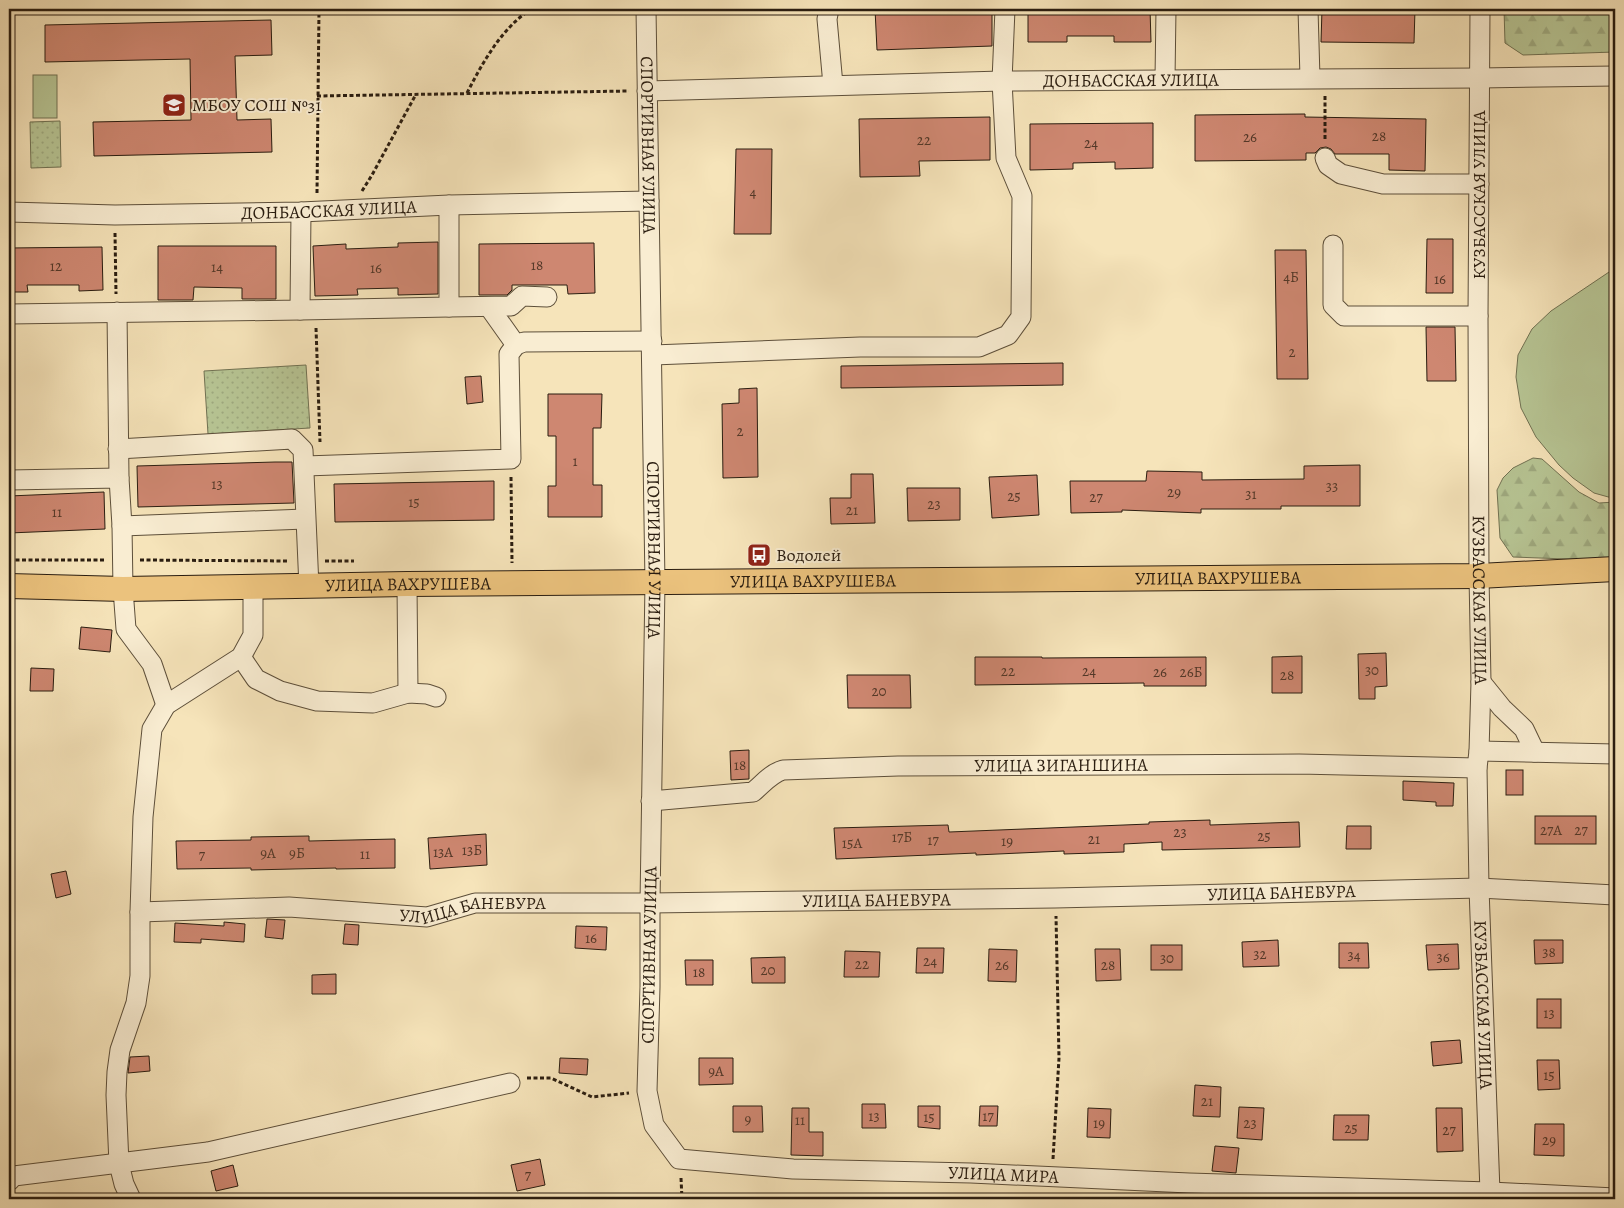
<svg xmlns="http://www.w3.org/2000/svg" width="1624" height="1208" font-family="Alegreya,serif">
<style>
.grass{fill:url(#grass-dots);stroke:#707152}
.forest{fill:url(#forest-firs);stroke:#707152}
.garden{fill:#b7c594;stroke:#707152}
.building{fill:#ce8771;stroke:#2a1d10}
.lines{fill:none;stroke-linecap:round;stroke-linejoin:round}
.minor-casing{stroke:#5d4f3a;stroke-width:21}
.major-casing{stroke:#2a1d10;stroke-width:26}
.path{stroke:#2a1d10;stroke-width:3;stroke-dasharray:4 2.5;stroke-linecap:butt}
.minor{stroke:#f9edd2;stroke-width:19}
.major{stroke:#ebc27d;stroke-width:24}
.labels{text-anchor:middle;stroke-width:4;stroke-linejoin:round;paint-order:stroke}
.number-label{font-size:15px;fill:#533828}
.street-label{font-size:18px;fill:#2a1d10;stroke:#f9edd2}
.poi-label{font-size:18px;fill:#2a1d10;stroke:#f9edd2;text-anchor:start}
</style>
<defs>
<pattern id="grass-dots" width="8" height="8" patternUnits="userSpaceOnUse" patternTransform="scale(1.25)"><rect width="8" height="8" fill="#b7c594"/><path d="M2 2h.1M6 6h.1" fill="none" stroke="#9ea97f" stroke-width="1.8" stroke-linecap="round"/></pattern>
<pattern id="forest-firs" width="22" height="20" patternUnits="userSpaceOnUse" patternTransform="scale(1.25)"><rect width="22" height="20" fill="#b7c594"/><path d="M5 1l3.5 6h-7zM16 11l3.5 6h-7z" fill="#9ea97f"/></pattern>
</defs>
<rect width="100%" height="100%" fill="#f6e4ba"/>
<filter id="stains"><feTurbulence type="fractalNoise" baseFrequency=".004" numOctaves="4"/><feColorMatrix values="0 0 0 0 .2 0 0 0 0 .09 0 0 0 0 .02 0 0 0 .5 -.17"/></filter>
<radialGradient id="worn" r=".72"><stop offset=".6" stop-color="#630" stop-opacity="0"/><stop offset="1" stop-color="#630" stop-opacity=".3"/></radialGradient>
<g class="grass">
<path d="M60,121L61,167L31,168L30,122Z"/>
<path d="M306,365L310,428L208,434L204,371Z"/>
</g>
<g class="forest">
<path d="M1504,9H1615V52L1523,55L1505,43Z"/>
<path d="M1533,458L1542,459L1579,492L1599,503L1615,502V559L1593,560L1513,557L1500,538L1497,490L1503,478L1513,468Z"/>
</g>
<g class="garden">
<rect x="33" y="75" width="24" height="43"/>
<path d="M1615,268V498H1612L1594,493L1573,478L1559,465L1536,437L1521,408L1516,377L1518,355L1532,329L1551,311Z"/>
</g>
<g class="building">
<path d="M875,9H992V46L877,50Z"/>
<path d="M1028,9H1150L1151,42H1114V36H1067V42H1028Z"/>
<path d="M1322,9H1415L1414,43L1321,42Z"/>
<path d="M271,20L272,55L235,56L237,120L271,119L272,152L94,156L93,122L191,120L190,59L45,62V25Z"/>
<path d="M1305,114V117L1426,119L1425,171L1389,170V154H1335L1331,149L1326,147L1320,148L1315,153H1306V160L1195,161V115Z"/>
<path d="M990,117V160L919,161L920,176L860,177L859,119Z"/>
<path d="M1153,123V168L1115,169V162L1073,163V169L1030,170V124Z"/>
<path d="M736,149H772L771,234H734Z"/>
<path d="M1427,239H1453V293H1426Z"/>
<path d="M438,242V294L398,295V288L357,289L358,295L315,296L313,246L346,244V249L398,247V243Z"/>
<path d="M594,243L595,293L568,294L567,285H512V290L507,295H479V244Z"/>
<path d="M158,246H276V299H242V288L194,287L193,300H158Z"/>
<path d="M102,247L103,290L79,291V285H27L28,292H9V248Z"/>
<path d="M1275,250H1306L1308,379H1277Z"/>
<path d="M1426,327H1455L1456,381H1427Z"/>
<path d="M1063,363V385L841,388V366Z"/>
<path d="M481,376L483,402L467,404L465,377Z"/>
<path d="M757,388L758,477L723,478L722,404L739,403V389Z"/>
<path d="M548,394H602L601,428H593V485H602V517H548V486H556V436H548Z"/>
<path d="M275,462H292L294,503L138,507L137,466Z"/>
<path d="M1360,465V506H1281V509H1201V513L1122,510V512L1071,513L1070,481H1146L1147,471L1202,472V480L1304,479V466Z"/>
<path d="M851,474H873L875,523L831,524L830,498H851Z"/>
<path d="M1037,475L1039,515L992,518L989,477Z"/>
<path d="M494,481V520L335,522L334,484Z"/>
<path d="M907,488H960V520L908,521Z"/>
<path d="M104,492L105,529L9,533V496Z"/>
<path d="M81,627L112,630L110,652L79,649Z"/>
<path d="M1386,653L1387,686L1375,687V699H1359L1358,654Z"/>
<path d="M1302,656V693H1272V657Z"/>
<path d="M975,657H1042V658L1206,657V686H1144V683L975,685Z"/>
<path d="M31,668L54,669L53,691H30Z"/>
<path d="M847,675H910L911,708H848Z"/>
<path d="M749,750V779L731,780L730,751Z"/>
<rect x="1506" y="770" width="17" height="25"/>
<path d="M1403,781L1454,783L1453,806H1436V802L1403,800Z"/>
<rect x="1535" y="816" width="61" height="28"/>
<path d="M1210,820V825L1299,822L1300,847L1162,850V842L1124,844V852L1064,854V851L976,855V853L836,859L834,828L948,825L949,832L1149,824V822Z"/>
<path d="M1347,826H1371V849H1346Z"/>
<path d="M486,834L487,865L430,869L428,838Z"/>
<path d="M309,836V841L395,839V868L336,869V868L251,870V868L177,869L176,841L251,840V837Z"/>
<path d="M66,871L71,894L56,898L51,874Z"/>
<path d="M267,919L285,920L283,939L265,937Z"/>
<path d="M224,922L245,924L244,942L201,939V943L174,942L175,923L224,926Z"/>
<path d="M345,924L359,925L358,945L343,944Z"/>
<path d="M576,926L607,927L606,950L575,948Z"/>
<path d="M1278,940L1279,966L1243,967L1242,942Z"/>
<path d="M1534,940H1563V963L1535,964Z"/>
<path d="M1339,943H1368L1369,968H1339Z"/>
<path d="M1458,944L1459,969L1428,970L1426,945Z"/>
<rect x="1151" y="945" width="31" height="25"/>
<path d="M917,948H944L943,973H916Z"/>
<path d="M989,949L1017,950L1016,982L988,981Z"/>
<path d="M1095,949H1120L1121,980L1096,981Z"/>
<path d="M845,951L880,952L879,977H844Z"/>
<path d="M785,957V983H752L751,958Z"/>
<path d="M685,960H713V985H686Z"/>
<path d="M336,974V994H312V975Z"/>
<rect x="1537" y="999" width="24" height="29"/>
<path d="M1460,1040L1462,1063L1433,1066L1431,1042Z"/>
<path d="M149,1056L150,1071L128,1073L130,1057Z"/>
<path d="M560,1058L588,1059L587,1075L559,1073Z"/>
<path d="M699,1058H733V1084L699,1085Z"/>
<path d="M1537,1060H1559L1560,1089L1538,1090Z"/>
<path d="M1195,1085L1221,1087L1220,1117L1193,1116Z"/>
<path d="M862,1104H885L886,1128H862Z"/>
<path d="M733,1106H762L763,1132H733Z"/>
<path d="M918,1106H940V1129L918,1127Z"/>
<path d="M980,1106H998L997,1126H979Z"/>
<path d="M1239,1107L1264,1108L1262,1140L1237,1138Z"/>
<path d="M792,1108H809V1132H823V1156L791,1155Z"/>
<path d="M1088,1108L1111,1109L1110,1138L1087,1137Z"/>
<path d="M1436,1108H1462L1463,1151L1437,1152Z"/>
<path d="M1334,1115H1369L1368,1140H1333Z"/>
<path d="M1535,1124H1564V1156L1534,1155Z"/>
<path d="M1215,1146L1239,1148L1236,1173L1212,1171Z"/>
<path d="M540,1159L545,1185L517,1191L511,1165Z"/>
<path d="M233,1165L238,1186L216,1191L211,1171Z"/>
</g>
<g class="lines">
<g class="minor-casing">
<g id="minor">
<path id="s1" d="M646,9L655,583L650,903V987L647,1091L654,1125L679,1159L793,1169L971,1173L1189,1183L1490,1192L1615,1198"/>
<path d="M829,9L827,19L833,85"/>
<path d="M1308,9L1310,78"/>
<path id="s2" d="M1480,9L1478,316L1479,576L1481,682L1479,751L1477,768L1479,888L1490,1192"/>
<path d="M1165,79L1166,9"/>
<path id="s3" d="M647,91L1002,81L1480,78L1615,76"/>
<path d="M1325,158L1328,165L1341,174L1383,184H1479"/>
<path id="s4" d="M9,212L115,215L301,212L449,205L649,201"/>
<path d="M1333,245V305L1344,316H1478"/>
<path d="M449,307L511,306L522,296L547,297"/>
<path d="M489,307L516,345"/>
<path d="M300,310L449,307V205"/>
<path d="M117,312L119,478"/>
<path d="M9,314L300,310L301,212"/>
<path d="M653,355L860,347H979L1008,335L1021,317L1022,196L1006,158L1002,81L1005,9"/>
<path d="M118,449L292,439L303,450L309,587"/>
<path d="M305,466L511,459L509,354L516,345L524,342L652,341"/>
<path d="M9,480L119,478L122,526L123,589L126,629L152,664L166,705"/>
<path d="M122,526L305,519"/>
<path d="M407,584L408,693"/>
<path d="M241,657L256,679L280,691L317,701L373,703L408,693L427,694L436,697"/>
<path d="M1481,682L1502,708L1524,729L1535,752"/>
<path d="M1479,751L1615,754"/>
<path id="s5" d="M651,801L753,792C763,784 770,774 783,770L898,766L1299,764L1477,768"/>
<path id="s6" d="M140,912L289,907L427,917L475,903H650L1055,898L1479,888L1615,895"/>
<path d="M9,1181L14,1176L208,1152L510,1083"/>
<path d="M131,1199L124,1184L119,1164L116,1095L117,1072L120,1050L136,1003L140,976V912L143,817L152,729L166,705L241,657L253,635V587"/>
</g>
</g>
<g class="major-casing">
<g id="major">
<path id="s7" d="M9,586L123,589L407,584L1479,576L1615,569"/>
</g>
</g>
<g class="path">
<path d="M467,93C483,62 501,29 531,9"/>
<path d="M317,96L629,91"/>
<path d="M1325,96V140"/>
<path d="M362,191L372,175L415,96"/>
<path d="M317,193L319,9"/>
<path d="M115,233L116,294"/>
<path d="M316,328L320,442"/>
<path d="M511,477L512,563"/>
<path d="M9,560H104"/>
<path d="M140,560L289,561"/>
<path d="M325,561H354"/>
<path d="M527,1078H551L592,1097L629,1093"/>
<path d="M1053,1159L1059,1058L1056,916"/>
<path d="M681,1178L682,1199"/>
</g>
<use href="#minor" class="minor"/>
<use href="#major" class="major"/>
</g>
<defs>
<g id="school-square" transform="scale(1.25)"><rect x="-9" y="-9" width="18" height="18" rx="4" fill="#8f2418" stroke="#f9edd2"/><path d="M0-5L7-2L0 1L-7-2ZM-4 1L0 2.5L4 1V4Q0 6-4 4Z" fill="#fff"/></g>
<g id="bus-square" transform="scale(1.25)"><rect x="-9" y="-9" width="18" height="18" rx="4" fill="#8f2418" stroke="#f9edd2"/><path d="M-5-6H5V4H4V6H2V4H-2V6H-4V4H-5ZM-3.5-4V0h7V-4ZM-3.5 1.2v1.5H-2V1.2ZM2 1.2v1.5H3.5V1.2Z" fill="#fff"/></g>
</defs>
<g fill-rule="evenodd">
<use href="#school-square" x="174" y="105"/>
<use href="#bus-square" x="759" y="555"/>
</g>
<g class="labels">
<g class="number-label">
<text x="1379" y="141">28</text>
<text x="1250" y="142">26</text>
<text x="924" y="145">22</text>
<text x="1091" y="148">24</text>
<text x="753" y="197">4</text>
<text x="537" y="270">18</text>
<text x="56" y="271">12</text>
<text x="217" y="272">14</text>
<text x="376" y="273">16</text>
<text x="1291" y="282">4Б</text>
<text x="1440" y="284">16</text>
<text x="1292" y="357">2</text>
<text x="740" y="436">2</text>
<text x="575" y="466">1</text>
<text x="217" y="489">13</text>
<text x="1332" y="491">33</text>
<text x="1174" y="497">29</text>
<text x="1251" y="499">31</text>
<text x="1014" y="501">25</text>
<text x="1096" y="502">27</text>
<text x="414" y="507">15</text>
<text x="934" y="509">23</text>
<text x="852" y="515">21</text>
<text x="57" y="517">11</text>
<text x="1372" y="675">30</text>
<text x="1008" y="676">22</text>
<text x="1089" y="676">24</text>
<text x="1160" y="677">26</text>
<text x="1191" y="677">26Б</text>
<text x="1287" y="680">28</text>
<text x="879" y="696">20</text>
<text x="740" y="770">18</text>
<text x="1551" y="835">27А</text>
<text x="1581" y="835">27</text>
<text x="1180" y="837">23</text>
<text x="1264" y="841">25</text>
<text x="902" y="842">17Б</text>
<text x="1094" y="844">21</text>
<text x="933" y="845">17</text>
<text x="1007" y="846">19</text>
<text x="852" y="848">15А</text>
<text x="472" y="855">13Б</text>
<text x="443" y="857">13А</text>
<text x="268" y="858">9А</text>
<text x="297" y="858">9Б</text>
<text x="365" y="859">11</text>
<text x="202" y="860">7</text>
<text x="591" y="943">16</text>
<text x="1549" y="957">38</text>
<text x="1260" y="959">32</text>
<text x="1354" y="960">34</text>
<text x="1443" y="962">36</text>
<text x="1167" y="963">30</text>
<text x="930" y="966">24</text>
<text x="862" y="969">22</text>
<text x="1002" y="970">26</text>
<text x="1108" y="970">28</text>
<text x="768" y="975">20</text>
<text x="699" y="977">18</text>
<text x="1549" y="1018">13</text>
<text x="716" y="1076">9А</text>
<text x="1549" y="1080">15</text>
<text x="1207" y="1106">21</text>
<text x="874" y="1121">13</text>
<text x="988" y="1121">17</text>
<text x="929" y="1122">15</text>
<text x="748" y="1124">9</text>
<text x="800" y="1125">11</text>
<text x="1099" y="1128">19</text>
<text x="1250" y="1128">23</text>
<text x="1351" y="1133">25</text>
<text x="1449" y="1135">27</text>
<text x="1549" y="1145">29</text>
<text x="528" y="1180">7</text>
</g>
<g class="street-label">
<text dy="6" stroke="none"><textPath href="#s3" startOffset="484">ДОНБАССКАЯ УЛИЦА</textPath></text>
<text dy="6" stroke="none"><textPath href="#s1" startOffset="136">СПОРТИВНАЯ УЛИЦА</textPath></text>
<text transform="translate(1479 195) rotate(-90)" y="6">КУЗБАССКАЯ УЛИЦА</text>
<text dy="6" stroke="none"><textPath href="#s4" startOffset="320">ДОНБАССКАЯ УЛИЦА</textPath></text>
<text dy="6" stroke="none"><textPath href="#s1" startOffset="541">СПОРТИВНАЯ УЛИЦА</textPath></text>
<text dy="6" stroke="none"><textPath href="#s7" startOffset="1209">УЛИЦА ВАХРУШЕВА</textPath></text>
<text dy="6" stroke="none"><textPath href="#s7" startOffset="804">УЛИЦА ВАХРУШЕВА</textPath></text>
<text dy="6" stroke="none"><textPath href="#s7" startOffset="399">УЛИЦА ВАХРУШЕВА</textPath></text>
<text dy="6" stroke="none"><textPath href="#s2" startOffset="591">КУЗБАССКАЯ УЛИЦА</textPath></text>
<text dy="6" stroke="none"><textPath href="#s5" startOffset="418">УЛИЦА ЗИГАНШИНА</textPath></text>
<text dy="6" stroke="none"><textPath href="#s6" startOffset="1144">УЛИЦА БАНЕВУРА</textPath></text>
<text dy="6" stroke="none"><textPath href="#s6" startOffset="739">УЛИЦА БАНЕВУРА</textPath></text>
<text dy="6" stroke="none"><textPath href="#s6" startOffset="334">УЛИЦА БАНЕВУРА</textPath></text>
<text transform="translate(649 955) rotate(-89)" y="6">СПОРТИВНАЯ УЛИЦА</text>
<text dy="6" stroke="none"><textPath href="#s2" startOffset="996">КУЗБАССКАЯ УЛИЦА</textPath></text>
<text dy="6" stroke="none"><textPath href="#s1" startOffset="1484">УЛИЦА МИРА</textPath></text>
</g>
<g class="poi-label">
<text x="192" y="111">МБОУ СОШ №31</text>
<text x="776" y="561">Водолей</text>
</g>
</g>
<rect width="1624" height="1208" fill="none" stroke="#f6e4ba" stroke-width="30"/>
<rect x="10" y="10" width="1604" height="1188" fill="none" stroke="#2a1d10" stroke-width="2.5"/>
<rect x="15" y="15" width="1594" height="1178" fill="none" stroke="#2a1d10"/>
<rect width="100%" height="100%" filter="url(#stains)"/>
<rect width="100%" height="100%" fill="url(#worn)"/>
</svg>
